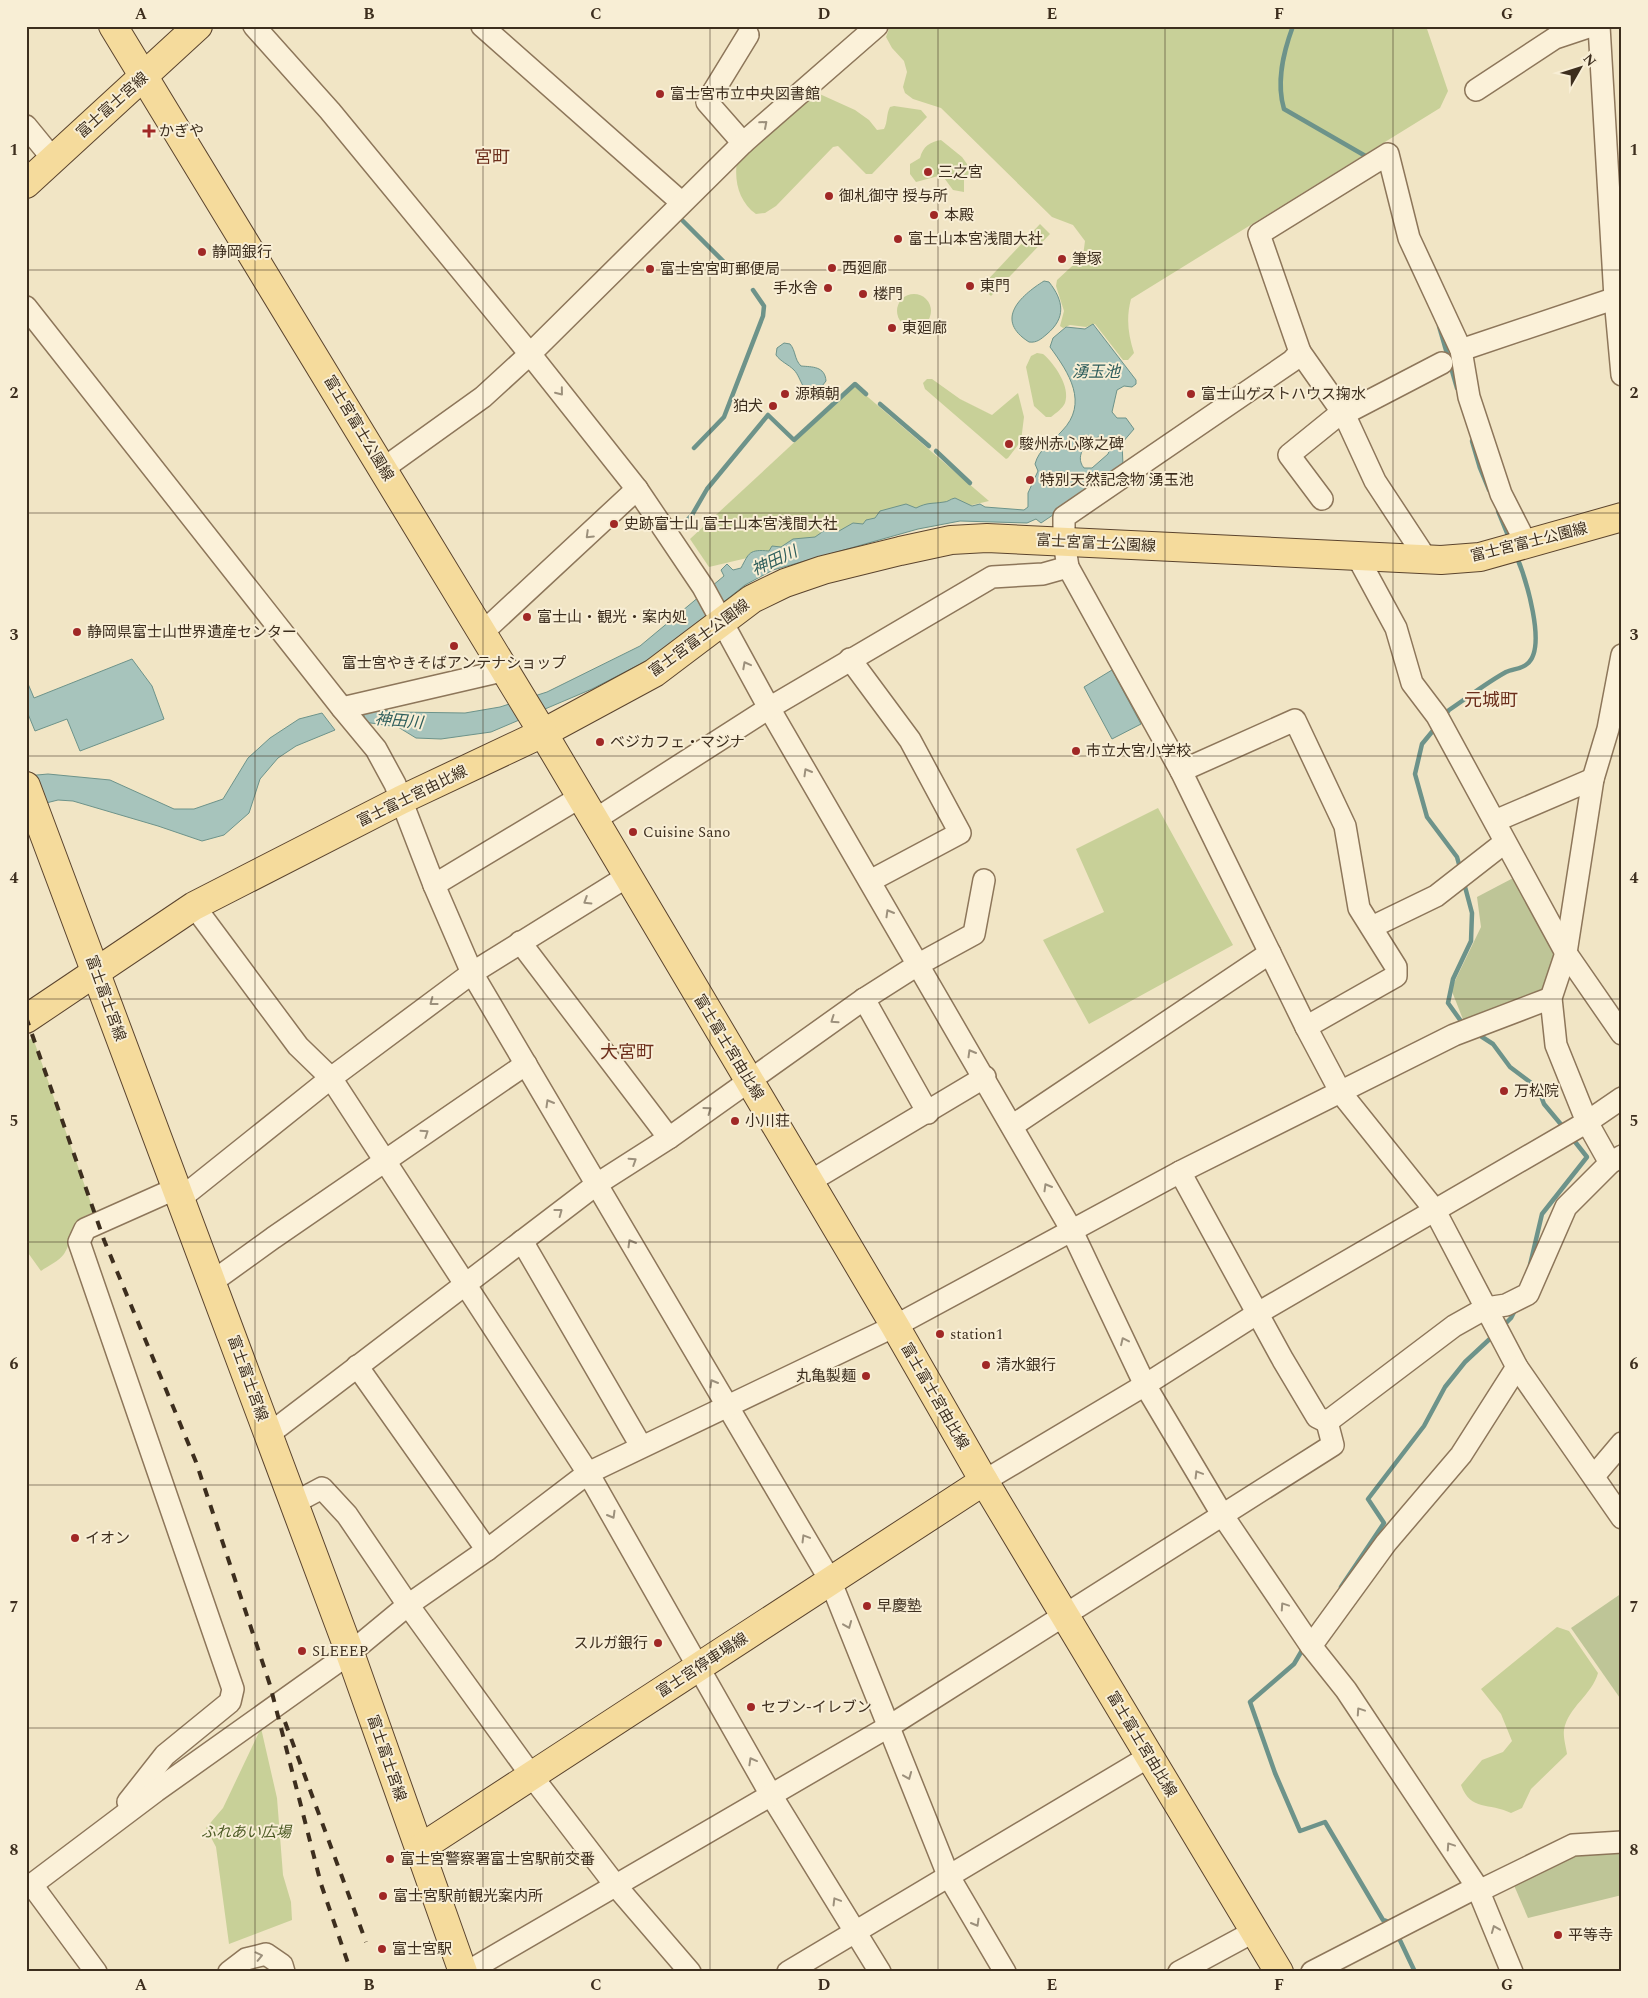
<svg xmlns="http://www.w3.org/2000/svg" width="1648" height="1998" font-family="Spectral,'Noto Sans JP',serif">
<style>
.green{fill:#c8d098}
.cemetery{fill:#bec597}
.water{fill:#a7c4bc;stroke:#6d938a;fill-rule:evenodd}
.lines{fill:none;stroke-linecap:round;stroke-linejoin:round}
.stream{stroke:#6d938a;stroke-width:4.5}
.minor-casing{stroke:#8d765a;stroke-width:24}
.major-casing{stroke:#5b442e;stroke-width:30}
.minor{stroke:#fbf1d9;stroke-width:21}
.major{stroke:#f5db9c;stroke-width:28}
.rail{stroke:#3d2e1e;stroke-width:4;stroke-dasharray:9 9;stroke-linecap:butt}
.oneway{stroke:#9c907c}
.grid{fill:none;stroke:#3d2e1e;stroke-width:1;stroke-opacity:0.55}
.poi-dot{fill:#a02826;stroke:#f8eed5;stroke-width:2}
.labels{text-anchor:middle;stroke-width:4;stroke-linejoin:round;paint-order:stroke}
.poi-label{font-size:15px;fill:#3d2e1e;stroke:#f8eed5;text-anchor:start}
.street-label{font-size:15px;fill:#3d2e1e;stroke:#f8eed5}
.park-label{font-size:15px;font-style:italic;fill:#4b5a24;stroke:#f8eed5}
.water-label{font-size:16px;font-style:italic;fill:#2d5d5b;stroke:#f8eed5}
.quarter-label{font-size:18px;fill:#6c2e1b;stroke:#f8eed5}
.neatline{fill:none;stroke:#3d2e1e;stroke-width:2}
.grid-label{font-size:16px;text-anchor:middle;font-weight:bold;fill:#3d2e1e}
</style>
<rect width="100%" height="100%" fill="#f1e5c5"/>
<g class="green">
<path d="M890,26H1426L1448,91L1440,108L1131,299C1126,318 1128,334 1134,353L1128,360H1123L1095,324L1086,327L1070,325L1063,328L1060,326L1064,311L1056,286L1057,280L1083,256L1085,241L1073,225L1052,217L941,108L913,99L905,93L903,87L907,72L904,61L892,48L886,37Z"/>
<path d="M813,91L855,110L869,120L877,130L884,129C888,122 886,114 890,107L894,106L921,110L927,117L872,174H866L838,146L833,147L776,206L765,213L756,214C738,201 733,178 738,157Z"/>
<path d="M941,140L962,157L967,164L969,174L964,180V192L953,190L942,175L916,182L910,174V164L920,158C923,146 930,142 941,140Z"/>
<path d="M1040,224L1050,234L991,296L981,287Z"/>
<circle cx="914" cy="311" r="17"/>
<path d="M1037,353L1043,354C1054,363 1071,387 1065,403C1063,408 1056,413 1051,417H1046L1034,406L1026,367L1031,356Z"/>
<path d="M927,379H932L960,399L992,415L1018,393L1024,417L1021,441L1008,458L1006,459L925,389L923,383Z"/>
<path d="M855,386L989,501L709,567L690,539Z"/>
<path d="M1158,808L1233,945L1089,1024L1043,940L1104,912L1076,849Z"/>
<path d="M33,1038L94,1212C63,1224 78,1232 64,1254C59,1261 48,1266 41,1271L26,1250V1041Z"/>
<path d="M1557,1627L1569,1631L1598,1673C1592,1695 1568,1707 1564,1730C1563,1737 1566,1747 1567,1754L1531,1789L1522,1808L1511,1813C1489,1802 1471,1812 1461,1785L1482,1760L1503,1752L1512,1741L1501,1714L1481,1689Z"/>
<path d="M261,1728L277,1798L283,1875L291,1902L292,1920L229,1944L216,1847L206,1828L223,1808Z"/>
</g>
<g class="cemetery">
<path d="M1517,876L1562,955L1547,995L1466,1027L1451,989L1481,927L1477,897Z"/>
<path d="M1622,1593V1701L1571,1628Z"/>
<path d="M1622,1846V1895L1528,1918L1513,1883L1573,1851Z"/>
</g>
<g class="water">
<path d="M1044,281L1049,282C1064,301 1066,318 1047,334C1041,339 1037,343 1029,342C994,320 1020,296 1044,281Z"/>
<path d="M1093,324L1136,380V384L1132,387L1124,386L1117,390L1112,412L1117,418H1126L1134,429L1122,443L1123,465L1121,469L1041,523L1036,519L1027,523L960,521L918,529L773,570L745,585L654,657L592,689L491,732L441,739L416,738L398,727L364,722V713L370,708L397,712L465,713L500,707L547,692L640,646L724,576L721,570L727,564L733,570L741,568C749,553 749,549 769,551L772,546L781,547L793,539L815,537L825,530L839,531L853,523L863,524L866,520L875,518L880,511L906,504L916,508C928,502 932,504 944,502C948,502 950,499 955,498L972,506L980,504L985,507L1024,510L1028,507V493L1038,471L1035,464C1039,449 1051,443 1062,431C1089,403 1069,373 1050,347L1053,338L1066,327L1085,329ZM1102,436L1112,444L1108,454L1092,468H1084C1073,455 1089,438 1102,436Z"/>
<path d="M784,343L790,344C796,351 794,359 801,366C812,367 825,366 826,381L818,391C802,397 802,378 794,370C788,364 781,362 776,355L777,348Z"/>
<path d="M132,659L152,686L164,719L80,751L67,719L35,731L26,709V679L34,698Z"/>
<path d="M1112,670L1141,724L1112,739L1084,687Z"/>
<path d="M322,713L335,730L296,746L278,758L260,779L249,813L224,835L202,841L158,826L73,801L58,800L26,808V776L48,774L110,780L174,809H194L223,799L248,758L270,738L299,719Z"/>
</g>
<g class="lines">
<g class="stream">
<path d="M1293,26C1283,53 1276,82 1284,109L1369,158"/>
<path d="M683,221L733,271"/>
<path d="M1439,326L1457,388"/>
<path d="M880,404L929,446"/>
<path d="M1472,441L1480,468L1489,490"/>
<path d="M694,448L724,417L763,316L764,306L753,290"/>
<path d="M936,451L970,483"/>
<path d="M1498,511L1509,538"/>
<path d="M686,521L692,515L707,489L768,415L794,440L855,384L866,394"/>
<path d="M1444,717L1449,710C1467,698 1486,683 1506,672C1512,669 1522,669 1527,664C1548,648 1525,576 1516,555"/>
<path d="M1436,727L1422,744L1415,774L1427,817L1457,857L1460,868"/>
<path d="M1463,1024L1448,1003L1453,979L1471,941L1472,913L1464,883"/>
<path d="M1476,1033L1493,1044L1510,1067L1538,1088L1544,1104L1564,1128"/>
<path d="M1530,1265L1542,1214L1587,1157L1572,1138"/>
<path d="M1503,1326L1511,1318L1516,1308"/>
<path d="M1341,1587L1384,1523L1368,1499L1424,1426L1445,1387L1465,1362L1494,1335"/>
<path d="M1304,1647L1294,1664L1250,1702L1275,1773L1300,1831L1325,1822L1383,1920L1392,1923"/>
<path d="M1397,1934L1415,1972"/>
</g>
<g class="minor-casing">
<g id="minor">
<path d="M254,26L330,111L530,354L637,489L703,587L769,708L1071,1229L1145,1385L1223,1516L1311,1646L1346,1690L1477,1887L1512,1972"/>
<path d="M482,26L681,202"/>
<path d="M1599,26L1615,298L1622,375"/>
<path d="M1476,90L1555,38L1591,26"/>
<path d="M26,126L53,159"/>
<path d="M743,143L707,102L748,35"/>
<path d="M26,307L342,708L376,749L395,784L434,885L472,973L830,1580L948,1875L1005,1972"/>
<path d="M1461,350L1622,296"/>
<path d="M1300,352L1345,416L1375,481L1427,560"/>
<path d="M1344,414L1442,363"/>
<path d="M384,468L483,397L530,354L743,143L877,26"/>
<path d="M1322,499L1289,455L1342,412"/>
<path d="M1527,545L1501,494L1469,397L1461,350L1409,238L1388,154L1259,234L1300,352L1292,361L1064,517V542L1068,567L1181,771L1306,1027L1341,1093L1434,1209L1517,1367L1622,1518"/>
<path d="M1357,556L1396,628L1412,683L1437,716L1566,953L1622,1034"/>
<path d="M483,632L637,489"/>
<path d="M850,659L910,740L960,833L870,881"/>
<path d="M342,708L506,670"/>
<path d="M1181,771L1295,720L1345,826L1359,908L1396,967V976L1306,1027"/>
<path d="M596,819L769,708L992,577L1043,574L1068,567"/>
<path d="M1495,821L1593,779"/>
<path d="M434,885L582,796"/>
<path d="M194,906L298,1046L331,1078L588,1473L771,1795L880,1972"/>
<path d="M1372,927L1436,896L1504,843"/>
<path d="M520,942L669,1138"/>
<path d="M864,999L928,1113"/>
<path d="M1012,1126L1270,953"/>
<path d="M1610,1163L1587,1122L1556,1045L1551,998L1566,953L1593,779L1608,729L1622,655"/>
<path d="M1180,1172L1283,1360L1317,1417L1327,1422"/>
<path d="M809,1182L985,1077"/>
<path d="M181,1198L331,1078L472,973L628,876"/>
<path d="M522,1241L641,1446"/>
<path d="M212,1282L273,1238L526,1064"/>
<path d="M357,1366L487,1550"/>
<path d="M269,1434L597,1184L669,1138L864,999L919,964L974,934L984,880"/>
<path d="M1594,1476L1622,1443"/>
<path d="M984,1481L1145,1385L1258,1313L1587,1122L1622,1098"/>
<path d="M294,1503L322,1488L347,1515L408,1605L531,1775L616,1886L690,1972"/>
<path d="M1311,1646L1386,1543L1461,1455L1517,1367"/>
<path d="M128,1802L165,1755L230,1702L233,1689L79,1242L85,1229L177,1188"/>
<path d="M32,1885L96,1972"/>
<path d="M26,1889L156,1791L350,1653L408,1605L487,1550L588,1473L895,1326L1180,1172L1454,1035L1551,998"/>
<path d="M1479,1891L1573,1845L1622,1842"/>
<path d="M229,1972L246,1959L266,1954L282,1965L284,1972"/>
<path d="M467,1972L888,1727L1333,1445L1327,1422L1454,1326L1486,1308L1506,1305L1528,1294L1566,1207L1610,1163L1622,1156"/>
<path d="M788,1972L1150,1756"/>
<path d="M1179,1972L1255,1931"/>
<path d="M1312,1972L1477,1887"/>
</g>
</g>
<g class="major-casing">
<g id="major">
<path d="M113,26L543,733L654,673L752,599L785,583L823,570L900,551L951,540L987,538L1441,560L1480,557L1622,517"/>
<path d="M26,184L198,26"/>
<path d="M26,786L350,1653L463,1972"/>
<path d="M26,1019L194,906L401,800L543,733L895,1326L984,1481L1279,1972"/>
<path d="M419,1849L984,1481"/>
</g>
</g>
<use href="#minor" class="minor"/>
<use href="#major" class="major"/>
<g class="rail">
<path d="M26,1017L104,1240L196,1462L270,1685L321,1884L351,1972"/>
<path d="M285,1722L366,1942"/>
</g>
</g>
<defs><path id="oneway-chevron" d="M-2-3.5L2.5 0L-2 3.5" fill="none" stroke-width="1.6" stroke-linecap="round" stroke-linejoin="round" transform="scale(1.25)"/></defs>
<g class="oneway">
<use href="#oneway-chevron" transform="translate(764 124) rotate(-41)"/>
<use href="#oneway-chevron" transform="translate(560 392) rotate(51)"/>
<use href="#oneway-chevron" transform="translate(589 535) rotate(136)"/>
<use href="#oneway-chevron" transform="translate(746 665) rotate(-118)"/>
<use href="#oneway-chevron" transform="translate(807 772) rotate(-120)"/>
<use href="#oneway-chevron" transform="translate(587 901) rotate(148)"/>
<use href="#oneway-chevron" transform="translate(889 913) rotate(-120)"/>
<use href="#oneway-chevron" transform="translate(433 1002) rotate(143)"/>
<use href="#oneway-chevron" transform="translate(834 1020) rotate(145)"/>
<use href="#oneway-chevron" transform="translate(971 1053) rotate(-120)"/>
<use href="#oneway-chevron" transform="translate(549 1103) rotate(-120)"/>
<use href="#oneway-chevron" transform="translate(708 1110) rotate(-36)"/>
<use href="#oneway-chevron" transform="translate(425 1133) rotate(-34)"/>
<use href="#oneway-chevron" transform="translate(633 1161) rotate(-33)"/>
<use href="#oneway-chevron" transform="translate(1047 1187) rotate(-120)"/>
<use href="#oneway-chevron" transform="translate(559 1212) rotate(-37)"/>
<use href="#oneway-chevron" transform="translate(631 1243) rotate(-120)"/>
<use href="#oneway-chevron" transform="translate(1124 1341) rotate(-115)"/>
<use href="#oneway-chevron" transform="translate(713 1383) rotate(-120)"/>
<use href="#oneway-chevron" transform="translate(1198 1474) rotate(-121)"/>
<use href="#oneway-chevron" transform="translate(612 1515) rotate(60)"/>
<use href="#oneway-chevron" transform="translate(805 1538) rotate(-121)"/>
<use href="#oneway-chevron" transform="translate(1284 1606) rotate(-124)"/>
<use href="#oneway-chevron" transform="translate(848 1625) rotate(68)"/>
<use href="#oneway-chevron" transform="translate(1360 1711) rotate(-124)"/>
<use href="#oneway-chevron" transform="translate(752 1761) rotate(-119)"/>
<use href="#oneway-chevron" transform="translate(908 1776) rotate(68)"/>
<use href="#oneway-chevron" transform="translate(1450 1846) rotate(-124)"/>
<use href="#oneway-chevron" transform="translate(836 1901) rotate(-121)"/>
<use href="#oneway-chevron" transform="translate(976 1923) rotate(60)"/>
<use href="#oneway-chevron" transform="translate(1495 1929) rotate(-112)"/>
<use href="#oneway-chevron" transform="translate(259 1956) rotate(-13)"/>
</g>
<path class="grid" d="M255,26V1972M483,26V1972M710,26V1972M938,26V1972M1165,26V1972M1393,26V1972M26,270H1622M26,513H1622M26,756H1622M26,999H1622M26,1242H1622M26,1485H1622M26,1728H1622"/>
<g class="poi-dot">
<circle cx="660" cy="94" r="5"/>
<path d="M146.5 123.5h5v5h5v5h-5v5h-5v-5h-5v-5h5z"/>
<circle cx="928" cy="172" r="5"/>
<circle cx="829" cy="196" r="5"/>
<circle cx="934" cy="215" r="5"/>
<circle cx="898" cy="239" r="5"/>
<circle cx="202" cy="252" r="5"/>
<circle cx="1062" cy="259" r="5"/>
<circle cx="832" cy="268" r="5"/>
<circle cx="650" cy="269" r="5"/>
<circle cx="970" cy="286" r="5"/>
<circle cx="828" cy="288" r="5"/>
<circle cx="863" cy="294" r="5"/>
<circle cx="892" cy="328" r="5"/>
<circle cx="785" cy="394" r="5"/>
<circle cx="1191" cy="394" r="5"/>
<circle cx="773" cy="406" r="5"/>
<circle cx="1009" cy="444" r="5"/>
<circle cx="1030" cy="480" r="5"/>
<circle cx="614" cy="524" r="5"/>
<circle cx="527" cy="617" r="5"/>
<circle cx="77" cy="632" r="5"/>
<circle cx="454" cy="646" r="5"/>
<circle cx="600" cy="742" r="5"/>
<circle cx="1076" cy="751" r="5"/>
<circle cx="633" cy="832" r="5"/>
<circle cx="1504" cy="1091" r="5"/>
<circle cx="735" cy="1121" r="5"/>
<circle cx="940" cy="1334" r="5"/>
<circle cx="986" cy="1365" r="5"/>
<circle cx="866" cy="1376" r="5"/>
<circle cx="75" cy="1538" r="5"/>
<circle cx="867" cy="1606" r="5"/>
<circle cx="658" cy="1643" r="5"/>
<circle cx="302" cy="1651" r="5"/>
<circle cx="751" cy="1707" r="5"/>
<circle cx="390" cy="1859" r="5"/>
<circle cx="383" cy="1896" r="5"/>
<circle cx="1558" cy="1935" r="5"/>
<circle cx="382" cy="1949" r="5"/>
</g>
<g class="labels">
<g class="poi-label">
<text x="670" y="99">富士宮市立中央図書館</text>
<text x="159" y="136">かぎや</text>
<text x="938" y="177">三之宮</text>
<text x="839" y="201">御札御守 授与所</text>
<text x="944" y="220">本殿</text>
<text x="908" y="244">富士山本宮浅間大社</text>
<text x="212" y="257">静岡銀行</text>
<text x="1072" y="264">筆塚</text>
<text x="842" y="273">西廻廊</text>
<text x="660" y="274">富士宮宮町郵便局</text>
<text x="980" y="291">東門</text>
<text x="818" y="293" text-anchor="end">手水舎</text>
<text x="873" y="299">楼門</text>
<text x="902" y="333">東廻廊</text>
<text x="795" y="399">源頼朝</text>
<text x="1201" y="399">富士山ゲストハウス掬水</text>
<text x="763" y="411" text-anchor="end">狛犬</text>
<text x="1019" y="449">駿州赤心隊之碑</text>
<text x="1040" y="485">特別天然記念物 湧玉池</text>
<text x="624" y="529">史跡富士山 富士山本宮浅間大社</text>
<text x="537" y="622">富士山・観光・案内処</text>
<text x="87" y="637">静岡県富士山世界遺産センター</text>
<text x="454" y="668" text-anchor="middle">富士宮やきそばアンテナショップ</text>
<text x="610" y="747">ベジカフェ・マジナ</text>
<text x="1086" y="756">市立大宮小学校</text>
<text x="643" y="837">Cuisine Sano</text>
<text x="1514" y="1096">万松院</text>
<text x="745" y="1126">小川荘</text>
<text x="950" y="1339">station1</text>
<text x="996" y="1370">清水銀行</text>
<text x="856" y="1381" text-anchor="end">丸亀製麺</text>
<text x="85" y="1543">イオン</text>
<text x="877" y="1611">早慶塾</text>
<text x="648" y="1648" text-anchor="end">スルガ銀行</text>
<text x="312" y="1656">SLEEEP</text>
<text x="761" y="1712">セブン-イレブン</text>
<text x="400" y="1864">富士宮警察署富士宮駅前交番</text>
<text x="393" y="1901">富士宮駅前観光案内所</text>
<text x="1568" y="1940">平等寺</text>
<text x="392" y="1954">富士宮駅</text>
</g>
<g class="street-label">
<text transform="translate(112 105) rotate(-42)" y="5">富士富士宮線</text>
<text transform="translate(359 428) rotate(59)" y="5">富士宮富士公園線</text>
<text transform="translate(1529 542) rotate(-14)" y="5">富士宮富士公園線</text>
<text transform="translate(1096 543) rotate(3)" y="5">富士宮富士公園線</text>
<text transform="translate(699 638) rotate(-36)" y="5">富士宮富士公園線</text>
<text transform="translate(412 796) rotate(-26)" y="5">富士富士宮由比線</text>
<text transform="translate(106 998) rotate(70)" y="5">富士富士宮線</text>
<text transform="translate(729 1047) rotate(59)" y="5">富士富士宮由比線</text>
<text transform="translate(248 1378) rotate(70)" y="5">富士富士宮線</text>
<text transform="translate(935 1396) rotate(60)" y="5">富士富士宮由比線</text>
<text transform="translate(702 1665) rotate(-33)" y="5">富士宮停車場線</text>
<text transform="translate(1142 1744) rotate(59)" y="5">富士富士宮由比線</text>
<text transform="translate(387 1758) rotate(71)" y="5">富士富士宮線</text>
</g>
<g class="park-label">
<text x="246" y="1837">ふれあい広場</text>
</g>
<g class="water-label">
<text x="1096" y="377">湧玉池</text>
<text transform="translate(774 560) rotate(-25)" y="6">神田川</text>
<text transform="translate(399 720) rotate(5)" y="6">神田川</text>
</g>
<g class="quarter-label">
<text x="492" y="163">宮町</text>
<text x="1491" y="706">元城町</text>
<text x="627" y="1058">大宮町</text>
</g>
</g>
<rect width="1648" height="1998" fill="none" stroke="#f8eed5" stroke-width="55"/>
<g transform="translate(1580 68) rotate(51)" stroke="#f8eed5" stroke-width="4" paint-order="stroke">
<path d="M0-4L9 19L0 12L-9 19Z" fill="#3d2e1e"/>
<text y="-8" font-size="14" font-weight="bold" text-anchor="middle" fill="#3d2e1e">N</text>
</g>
<rect x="28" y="28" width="1592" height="1942" class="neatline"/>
<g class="grid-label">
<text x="141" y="19">A</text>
<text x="369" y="19">B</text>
<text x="596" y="19">C</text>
<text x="824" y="19">D</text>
<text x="1052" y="19">E</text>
<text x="1279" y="19">F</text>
<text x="1507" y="19">G</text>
<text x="14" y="155">1</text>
<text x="1634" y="155">1</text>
<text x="14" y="398">2</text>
<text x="1634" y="398">2</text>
<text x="14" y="640">3</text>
<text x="1634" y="640">3</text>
<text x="14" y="883">4</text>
<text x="1634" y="883">4</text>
<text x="14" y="1126">5</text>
<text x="1634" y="1126">5</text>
<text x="14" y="1369">6</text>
<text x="1634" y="1369">6</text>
<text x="14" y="1612">7</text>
<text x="1634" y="1612">7</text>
<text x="14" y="1855">8</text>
<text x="1634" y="1855">8</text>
<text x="141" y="1990">A</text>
<text x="369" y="1990">B</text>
<text x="596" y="1990">C</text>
<text x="824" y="1990">D</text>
<text x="1052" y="1990">E</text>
<text x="1279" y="1990">F</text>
<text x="1507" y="1990">G</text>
</g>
</svg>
